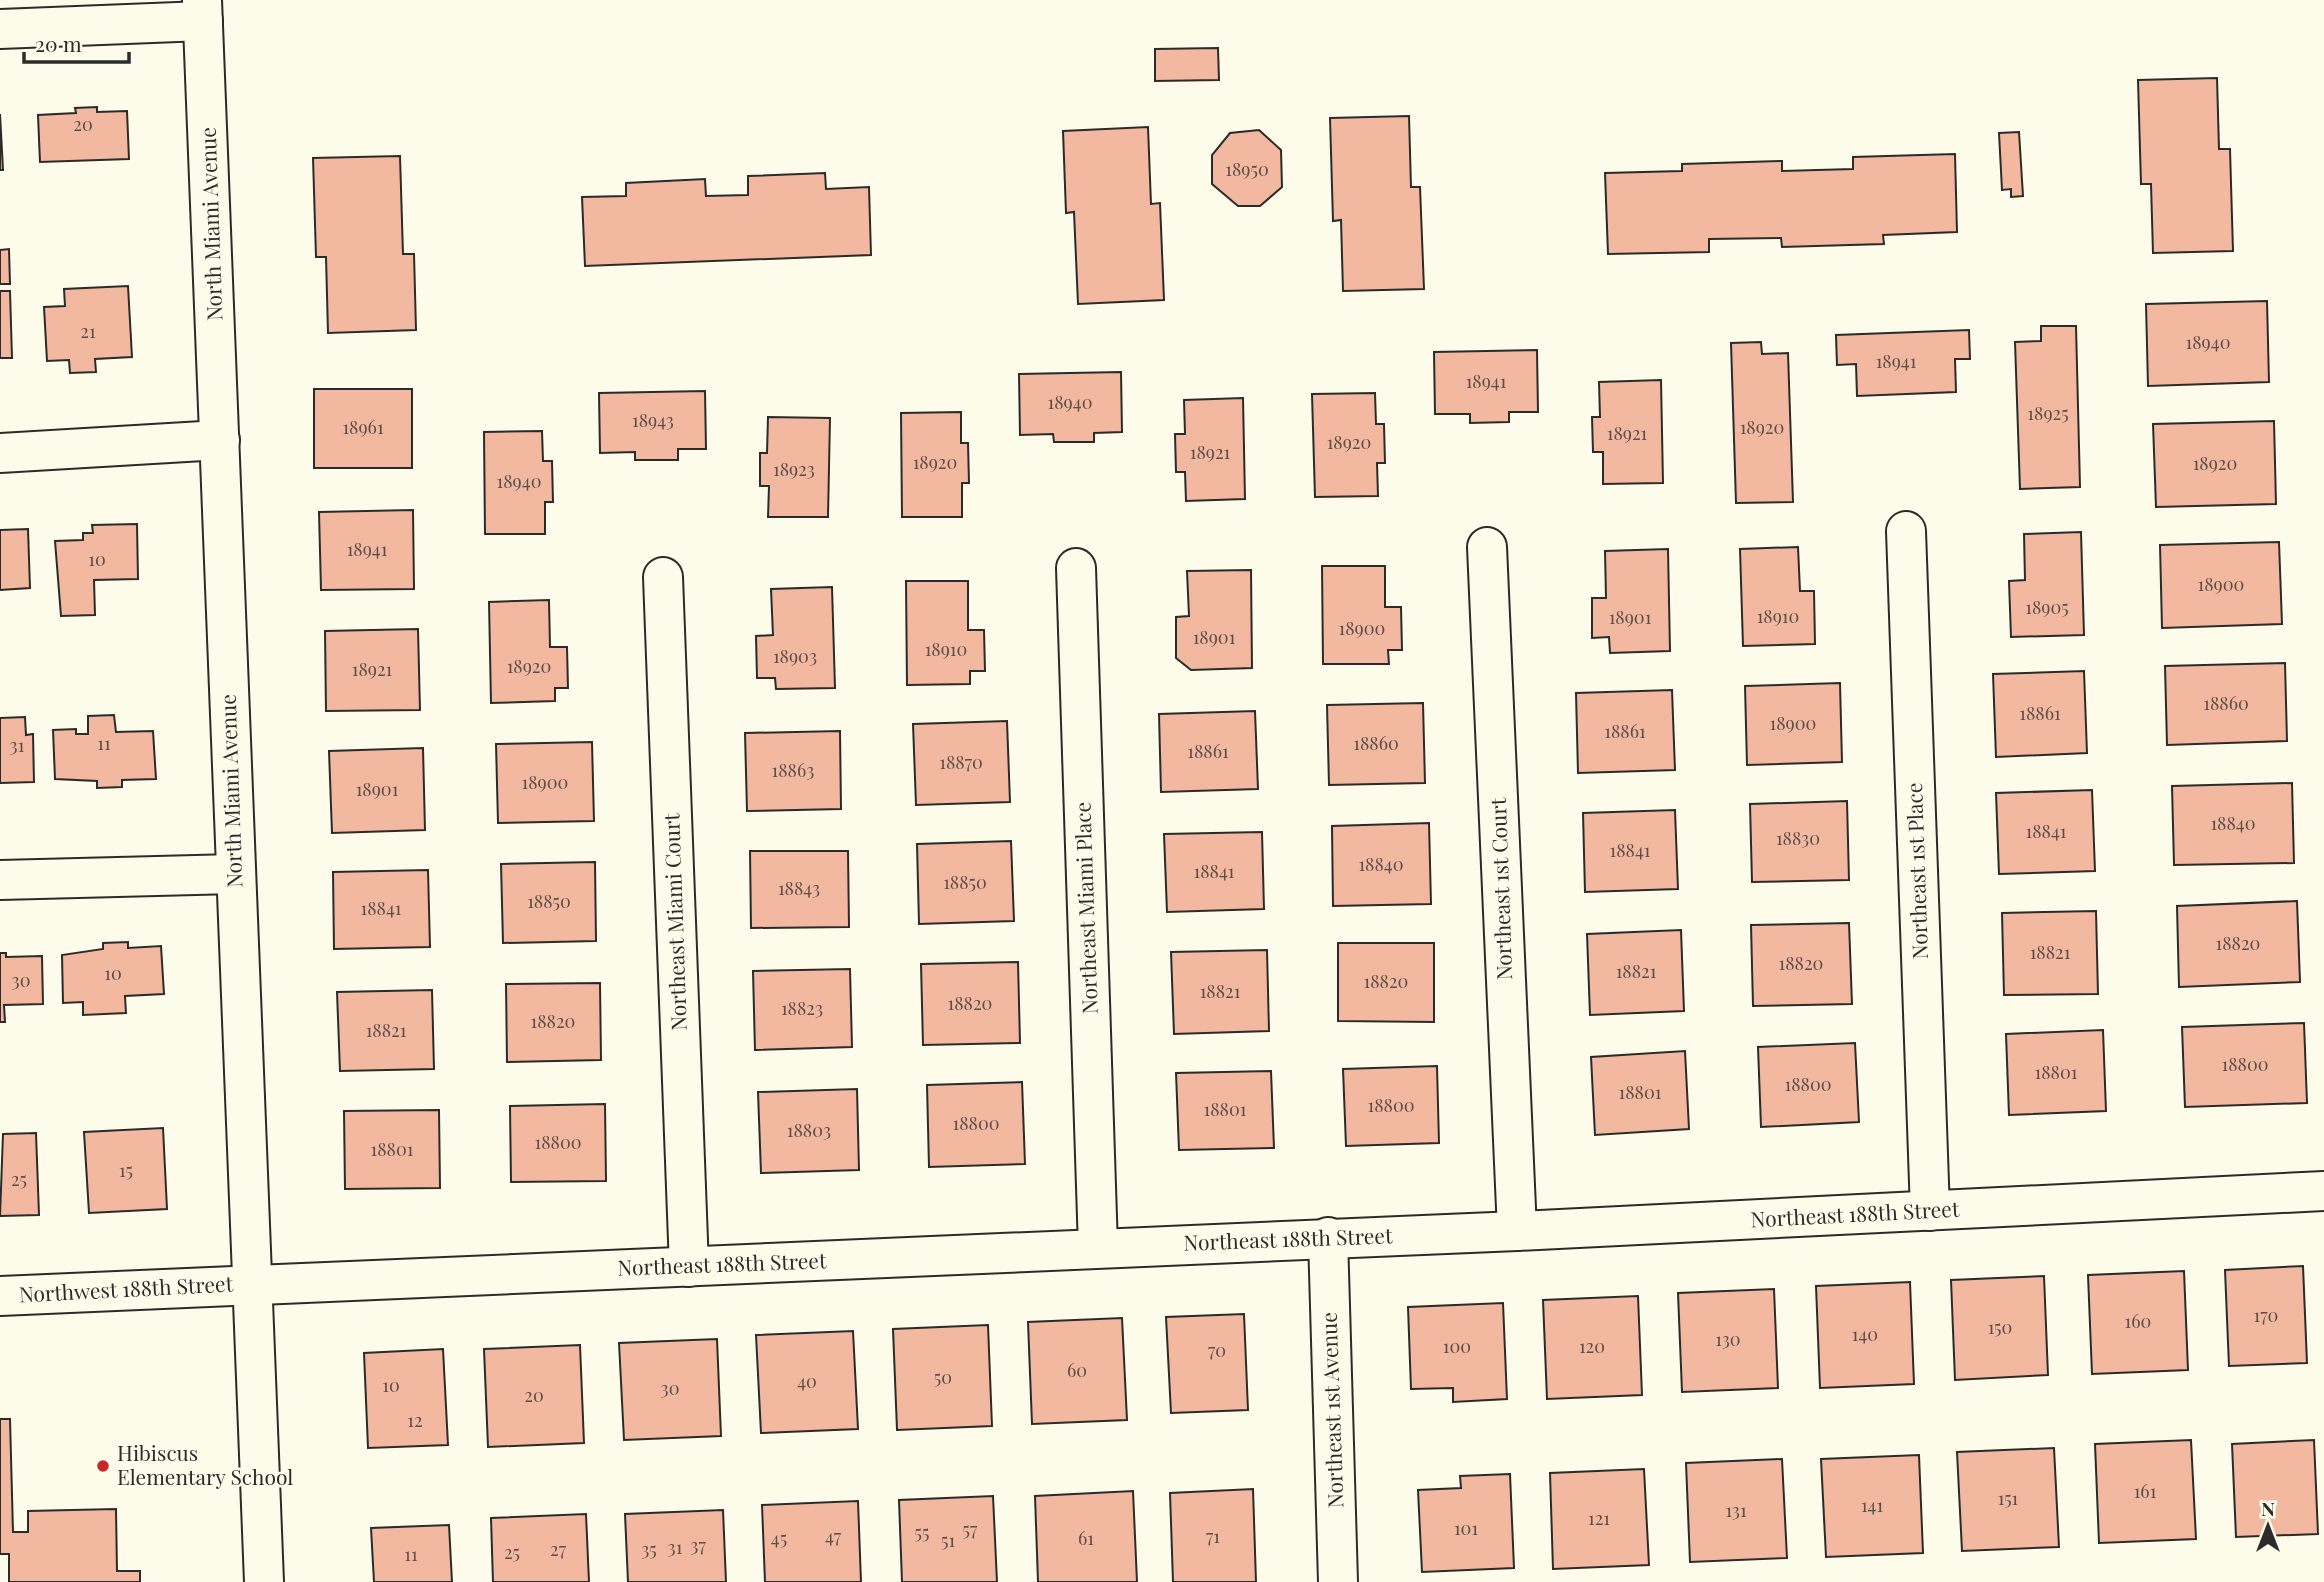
<svg xmlns="http://www.w3.org/2000/svg" width="2324" height="1582" font-family="'Playfair Display',serif">
<style>
.building{fill:#f2b8a0;stroke:#2b2b2b;stroke-width:2}
.lines{fill:none;stroke-linecap:round;stroke-linejoin:round}
.minor-casing{stroke:#2b2b2b;stroke-width:42}
.minor{stroke:#fdfbea;stroke-width:38}
.poi-dot{fill:#c62828;stroke:#fdfbea;stroke-width:2.5}
.labels{text-anchor:middle;stroke-width:5;stroke-linejoin:round;paint-order:stroke}
.number-label{font-size:18px;fill:#5d4e48}
.street-label{font-size:21px;fill:#2b2b2b;stroke:#fdfbea}
.poi-label{font-size:21px;fill:#2b2b2b;stroke:#fdfbea;text-anchor:start}
</style>
<rect width="100%" height="100%" fill="#fdfbea"/>
<g class="building">
<path d="M1218,48L1219,80L1155,81V49Z"/>
<path d="M2217,78L2219,149H2230L2233,251L2153,253L2151,184H2141L2138,80Z"/>
<path d="M97,107V112L127,111L129,159L40,162L38,115L76,113L75,108Z"/>
<path d="M0,114L3,170H0Z"/>
<path d="M1409,116L1411,187H1420L1424,289L1343,291L1341,220L1333,221L1330,118Z"/>
<path d="M1148,127L1151,204L1160,203L1164,300L1078,304L1074,212L1066,213L1063,131Z"/>
<path d="M1259,130L1281,150L1282,187L1260,206H1238L1212,184V155L1230,133Z"/>
<path d="M2019,132L2023,196L2011,197V189L2002,190L1999,133Z"/>
<path d="M1955,154L1957,232L1883,235L1884,244L1782,247L1781,238L1709,239V252L1608,254L1605,173L1682,171V164L1782,161V171L1853,169V157Z"/>
<path d="M400,156L403,254H414L416,330L328,333L326,257H316L313,158Z"/>
<path d="M825,173L826,189L869,187L871,255L585,266L582,197L626,196V183L705,179L706,196L748,195V176Z"/>
<path d="M9,249L10,284H0V250Z"/>
<path d="M128,286L132,357L95,359L96,372L70,373L69,360L47,361L44,307L65,306L64,289Z"/>
<path d="M0,291H10L12,358H0Z"/>
<path d="M2267,301L2269,382L2148,386L2146,304Z"/>
<path d="M2041,326H2076L2080,487L2020,489L2015,342L2041,341Z"/>
<path d="M1969,330L1970,359H1955L1956,392L1857,396L1856,364L1837,365L1836,335Z"/>
<path d="M1761,342L1762,354L1788,353L1793,502L1736,503L1731,343Z"/>
<path d="M1537,350L1538,412H1509V422L1470,423V414H1435L1434,352Z"/>
<path d="M1121,372L1122,432L1094,433V442H1054L1053,434L1020,435L1019,374Z"/>
<path d="M1661,380L1663,483L1603,484V452H1593L1592,417H1600L1599,382Z"/>
<rect x="314" y="389" width="98" height="79"/>
<path d="M705,391L706,449H678V460H635V452L600,453L599,393Z"/>
<path d="M1375,393L1376,424H1384L1385,463H1377L1378,496L1315,497L1312,394Z"/>
<path d="M1243,398L1245,499L1186,501L1185,472H1176L1175,434H1185L1184,400Z"/>
<path d="M961,412V443H968L969,483H962V517H902L901,413Z"/>
<path d="M768,417L830,418L828,517H768L769,486H760V453H767Z"/>
<path d="M2274,421L2276,504L2156,507L2153,424Z"/>
<path d="M542,431L543,461H552L553,502H545V534H485L484,432Z"/>
<path d="M413,510L414,589L321,590L319,512Z"/>
<path d="M137,524L138,579L94,580L95,615L61,616L55,541L83,540V533H93L92,525Z"/>
<path d="M28,529L30,588L0,590V530Z"/>
<path d="M2081,532L2084,635L2011,637L2009,581L2025,580L2024,534Z"/>
<path d="M2279,542L2282,624L2162,628L2160,545Z"/>
<path d="M1798,547L1800,591H1814L1815,644L1743,646L1740,549Z"/>
<path d="M1668,549L1670,651L1610,653L1609,637L1592,638V598H1606L1605,551Z"/>
<path d="M1322,566H1385V607H1401L1402,650H1388L1389,664H1323Z"/>
<path d="M1251,570L1252,668L1191,670L1176,658V617L1189,616L1187,571Z"/>
<path d="M906,581H968V630H984L985,671H970V684L907,685Z"/>
<path d="M832,587L835,688L776,689L775,678H757L756,636L773,635L771,589Z"/>
<path d="M549,600L550,647H567L568,688H555V701L491,703L489,602Z"/>
<path d="M418,629L420,710L326,711L325,631Z"/>
<path d="M2285,663L2287,741L2167,745L2165,666Z"/>
<path d="M2084,671L2087,753L1996,757L1993,674Z"/>
<path d="M1840,683L1842,762L1747,765L1745,686Z"/>
<path d="M1672,690L1675,770L1578,773L1576,693Z"/>
<path d="M1423,703L1425,783L1329,785L1327,705Z"/>
<path d="M1255,711L1258,789L1161,792L1159,714Z"/>
<path d="M114,715L116,732L153,731L156,779L122,780V787L97,788V781L55,779L53,730L76,729V734H88V716Z"/>
<path d="M25,717L26,735L33,734L34,782L0,783V718Z"/>
<path d="M1007,721L1010,802L916,805L913,724Z"/>
<path d="M840,731L841,809L747,811L745,733Z"/>
<path d="M592,742L594,821L498,823L496,744Z"/>
<path d="M423,748L425,830L332,833L329,751Z"/>
<path d="M2292,783L2294,863L2174,865L2172,786Z"/>
<path d="M2092,790L2095,871L1999,874L1996,793Z"/>
<path d="M1847,801L1849,880L1752,882L1750,804Z"/>
<path d="M1675,810L1678,889L1585,892L1583,813Z"/>
<path d="M1429,823L1431,904L1333,906L1332,826Z"/>
<path d="M1262,832L1264,909L1167,912L1164,834Z"/>
<path d="M1011,841L1014,921L919,924L917,844Z"/>
<path d="M750,851H848L849,927L751,928Z"/>
<path d="M595,862L596,941L503,943L501,864Z"/>
<path d="M428,870L430,947L334,949L333,872Z"/>
<path d="M2297,901L2300,982L2179,987L2177,906Z"/>
<path d="M2096,911L2098,994L2004,995L2002,913Z"/>
<path d="M1849,923L1852,1004L1753,1006L1751,925Z"/>
<path d="M1681,930L1684,1011L1590,1015L1587,934Z"/>
<path d="M128,942V948L161,946L164,994L125,996L126,1013L83,1015V1002L63,1003L62,955L103,949V943Z"/>
<path d="M1338,943H1434V1022L1338,1021Z"/>
<path d="M1267,950L1269,1031L1174,1034L1171,952Z"/>
<path d="M0,953H6V957L42,956L43,1004L4,1005L5,1022H0Z"/>
<path d="M1018,962L1020,1043L923,1045L921,964Z"/>
<path d="M850,969L852,1047L755,1050L753,971Z"/>
<path d="M600,983L601,1060L507,1062L506,984Z"/>
<path d="M432,990L434,1069L340,1071L337,992Z"/>
<path d="M2304,1023L2307,1103L2185,1107L2182,1027Z"/>
<path d="M2103,1030L2106,1111L2009,1115L2006,1034Z"/>
<path d="M1855,1043L1859,1122L1761,1127L1758,1047Z"/>
<path d="M1685,1051L1689,1129L1595,1135L1591,1057Z"/>
<path d="M1437,1066L1439,1143L1346,1146L1343,1069Z"/>
<path d="M1271,1071L1274,1148L1179,1150L1176,1073Z"/>
<path d="M1022,1082L1025,1164L929,1167L927,1085Z"/>
<path d="M857,1089L859,1170L761,1173L758,1092Z"/>
<path d="M605,1104L606,1181L511,1182L510,1106Z"/>
<path d="M439,1110L440,1188L345,1189L344,1111Z"/>
<path d="M163,1128L167,1209L89,1213L84,1132Z"/>
<path d="M36,1133L39,1215L0,1216L3,1134Z"/>
<path d="M2303,1266L2307,1363L2229,1366L2225,1270Z"/>
<path d="M2184,1271L2188,1370L2092,1374L2088,1275Z"/>
<path d="M2044,1276L2048,1375L1955,1380L1951,1280Z"/>
<path d="M1910,1282L1914,1384L1820,1388L1816,1286Z"/>
<path d="M1774,1289L1778,1388L1682,1392L1678,1293Z"/>
<path d="M1638,1296L1642,1395L1547,1399L1543,1300Z"/>
<path d="M1503,1303L1507,1399L1453,1402V1388L1411,1389L1408,1307Z"/>
<path d="M1244,1314L1248,1410L1171,1413L1166,1317Z"/>
<path d="M1122,1318L1127,1420L1032,1424L1028,1322Z"/>
<path d="M988,1325L992,1426L897,1430L893,1329Z"/>
<path d="M853,1331L858,1429L761,1433L756,1335Z"/>
<path d="M717,1339L721,1436L624,1440L619,1343Z"/>
<path d="M580,1345L584,1443L488,1447L484,1349Z"/>
<path d="M443,1349L448,1445L368,1448L364,1353Z"/>
<path d="M0,1419H10L13,1532H28V1511L116,1509L117,1571H140V1582H9V1554H0Z"/>
<path d="M2191,1440L2196,1539L2099,1543L2095,1444Z"/>
<path d="M2314,1440L2318,1534L2236,1537L2232,1444Z"/>
<path d="M2054,1448L2059,1547L1962,1551L1957,1452Z"/>
<path d="M1919,1455L1923,1553L1826,1557L1821,1459Z"/>
<path d="M1782,1459L1787,1558L1690,1562L1686,1463Z"/>
<path d="M1644,1469L1649,1565L1553,1569L1550,1473Z"/>
<path d="M1510,1474L1514,1568L1422,1572L1418,1490L1461,1488L1460,1476Z"/>
<path d="M1253,1489L1256,1582H1173L1170,1493Z"/>
<path d="M1133,1491L1137,1582H1038L1035,1496Z"/>
<path d="M993,1496L997,1582H902L899,1500Z"/>
<path d="M858,1501L861,1582H765L762,1505Z"/>
<path d="M723,1510L726,1582H628L625,1514Z"/>
<path d="M586,1514L589,1582H493L491,1518Z"/>
<path d="M449,1525L452,1582H374L371,1528Z"/>
</g>
<g class="lines">
<g class="minor-casing">
<g id="minor">
<path d="M202,0L264,1582"/>
<path d="M0,29L203,21"/>
<path d="M0,453L220,440"/>
<path d="M1906,531L1930,1211"/>
<path d="M1487,547L1517,1231"/>
<path d="M1076,568L1098,1248"/>
<path d="M663,577L689,1267"/>
<path d="M0,880L235,874"/>
<path d="M1328,1237L1338,1582"/>
<path d="M0,1296L1517,1231L2324,1191"/>
</g>
</g>
<use href="#minor" class="minor"/>
</g>
<circle class="poi-dot" cx="103" cy="1466" r="7"/>
<g class="labels">
<g class="number-label">
<text x="83" y="131">20</text>
<text x="1247" y="176">18950</text>
<text x="88" y="338">21</text>
<text x="2208" y="349">18940</text>
<text x="1896" y="368">18941</text>
<text x="1486" y="388">18941</text>
<text x="1070" y="409">18940</text>
<text x="2048" y="420">18925</text>
<text x="653" y="427">18943</text>
<text x="363" y="434">18961</text>
<text x="1762" y="434">18920</text>
<text x="1627" y="440">18921</text>
<text x="1349" y="449">18920</text>
<text x="1210" y="459">18921</text>
<text x="935" y="469">18920</text>
<text x="2215" y="470">18920</text>
<text x="794" y="476">18923</text>
<text x="519" y="488">18940</text>
<text x="367" y="556">18941</text>
<text x="97" y="566">10</text>
<text x="2221" y="591">18900</text>
<text x="2047" y="614">18905</text>
<text x="1778" y="623">18910</text>
<text x="1630" y="624">18901</text>
<text x="1362" y="635">18900</text>
<text x="1214" y="644">18901</text>
<text x="946" y="656">18910</text>
<text x="795" y="663">18903</text>
<text x="529" y="673">18920</text>
<text x="372" y="676">18921</text>
<text x="2226" y="710">18860</text>
<text x="2040" y="720">18861</text>
<text x="1793" y="730">18900</text>
<text x="1625" y="738">18861</text>
<text x="104" y="750">11</text>
<text x="1376" y="750">18860</text>
<text x="17" y="752">31</text>
<text x="1208" y="758">18861</text>
<text x="961" y="769">18870</text>
<text x="793" y="777">18863</text>
<text x="545" y="789">18900</text>
<text x="377" y="796">18901</text>
<text x="2233" y="830">18840</text>
<text x="2046" y="838">18841</text>
<text x="1798" y="845">18830</text>
<text x="1630" y="857">18841</text>
<text x="1381" y="871">18840</text>
<text x="1214" y="878">18841</text>
<text x="965" y="889">18850</text>
<text x="799" y="895">18843</text>
<text x="549" y="908">18850</text>
<text x="381" y="915">18841</text>
<text x="2238" y="950">18820</text>
<text x="2050" y="959">18821</text>
<text x="1801" y="970">18820</text>
<text x="1636" y="978">18821</text>
<text x="113" y="980">10</text>
<text x="21" y="987">30</text>
<text x="1386" y="988">18820</text>
<text x="1220" y="998">18821</text>
<text x="970" y="1010">18820</text>
<text x="802" y="1015">18823</text>
<text x="553" y="1028">18820</text>
<text x="386" y="1037">18821</text>
<text x="2245" y="1071">18800</text>
<text x="2056" y="1079">18801</text>
<text x="1808" y="1091">18800</text>
<text x="1640" y="1099">18801</text>
<text x="1391" y="1112">18800</text>
<text x="1225" y="1116">18801</text>
<text x="976" y="1130">18800</text>
<text x="809" y="1137">18803</text>
<text x="558" y="1149">18800</text>
<text x="392" y="1156">18801</text>
<text x="126" y="1177">15</text>
<text x="19" y="1186">25</text>
<text x="2266" y="1322">170</text>
<text x="2138" y="1328">160</text>
<text x="2000" y="1334">150</text>
<text x="1865" y="1341">140</text>
<text x="1728" y="1346">130</text>
<text x="1457" y="1353">100</text>
<text x="1592" y="1353">120</text>
<text x="1217" y="1357">70</text>
<text x="1077" y="1377">60</text>
<text x="943" y="1384">50</text>
<text x="807" y="1388">40</text>
<text x="391" y="1392">10</text>
<text x="670" y="1395">30</text>
<text x="534" y="1402">20</text>
<text x="415" y="1427">12</text>
<text x="2145" y="1498">161</text>
<text x="2008" y="1505">151</text>
<text x="1872" y="1512">141</text>
<text x="1736" y="1517">131</text>
<text x="1599" y="1525">121</text>
<text x="1466" y="1535">101</text>
<text x="970" y="1536">57</text>
<text x="922" y="1539">55</text>
<text x="833" y="1543">47</text>
<text x="1213" y="1543">71</text>
<text x="779" y="1545">45</text>
<text x="1086" y="1545">61</text>
<text x="948" y="1547">51</text>
<text x="698" y="1552">37</text>
<text x="675" y="1554">31</text>
<text x="558" y="1556">27</text>
<text x="649" y="1556">35</text>
<text x="512" y="1559">25</text>
<text x="411" y="1561">11</text>
</g>
<g class="street-label">
<text transform="translate(212 224) rotate(-92)" y="7">North Miami Avenue</text>
<text transform="translate(232 791) rotate(-92)" y="7">North Miami Avenue</text>
<text transform="translate(1918 871) rotate(-92)" y="7">Northeast 1st Place</text>
<text transform="translate(1502 889) rotate(-92)" y="7">Northeast 1st Court</text>
<text transform="translate(1087 908) rotate(-92)" y="7">Northeast Miami Place</text>
<text transform="translate(676 922) rotate(-92)" y="7">Northeast Miami Court</text>
<text transform="translate(1855 1215) rotate(-3)" y="7">Northeast 188th Street</text>
<text transform="translate(1288 1240) rotate(-2)" y="7">Northeast 188th Street</text>
<text transform="translate(722 1265) rotate(-2)" y="7">Northeast 188th Street</text>
<text transform="translate(126 1290) rotate(-3)" y="7">Northwest 188th Street</text>
<text transform="translate(1333 1410) rotate(-92)" y="7">Northeast 1st Avenue</text>
</g>
<g class="poi-label">
<text x="117" y="1461">Hibiscus<tspan x="117" dy="24">Elementary School</tspan></text>
</g>
</g>
<g transform="translate(2268 1526)" stroke="#fdfbea" stroke-width="5" paint-order="stroke">
<path d="M0-5L12 26L0 18L-12 26Z" fill="#2b2b2b"/>
<text y="-10" font-size="19" font-weight="bold" text-anchor="middle" fill="#2b2b2b">N</text>
</g>
<path d="M24 52v10h105v-10" fill="none" stroke="#2b2b2b" stroke-width="3.5"/>
<text x="35" y="52" font-size="21" fill="#2b2b2b" stroke="#fdfbea" stroke-width="5" paint-order="stroke">20 m</text>
</svg>
